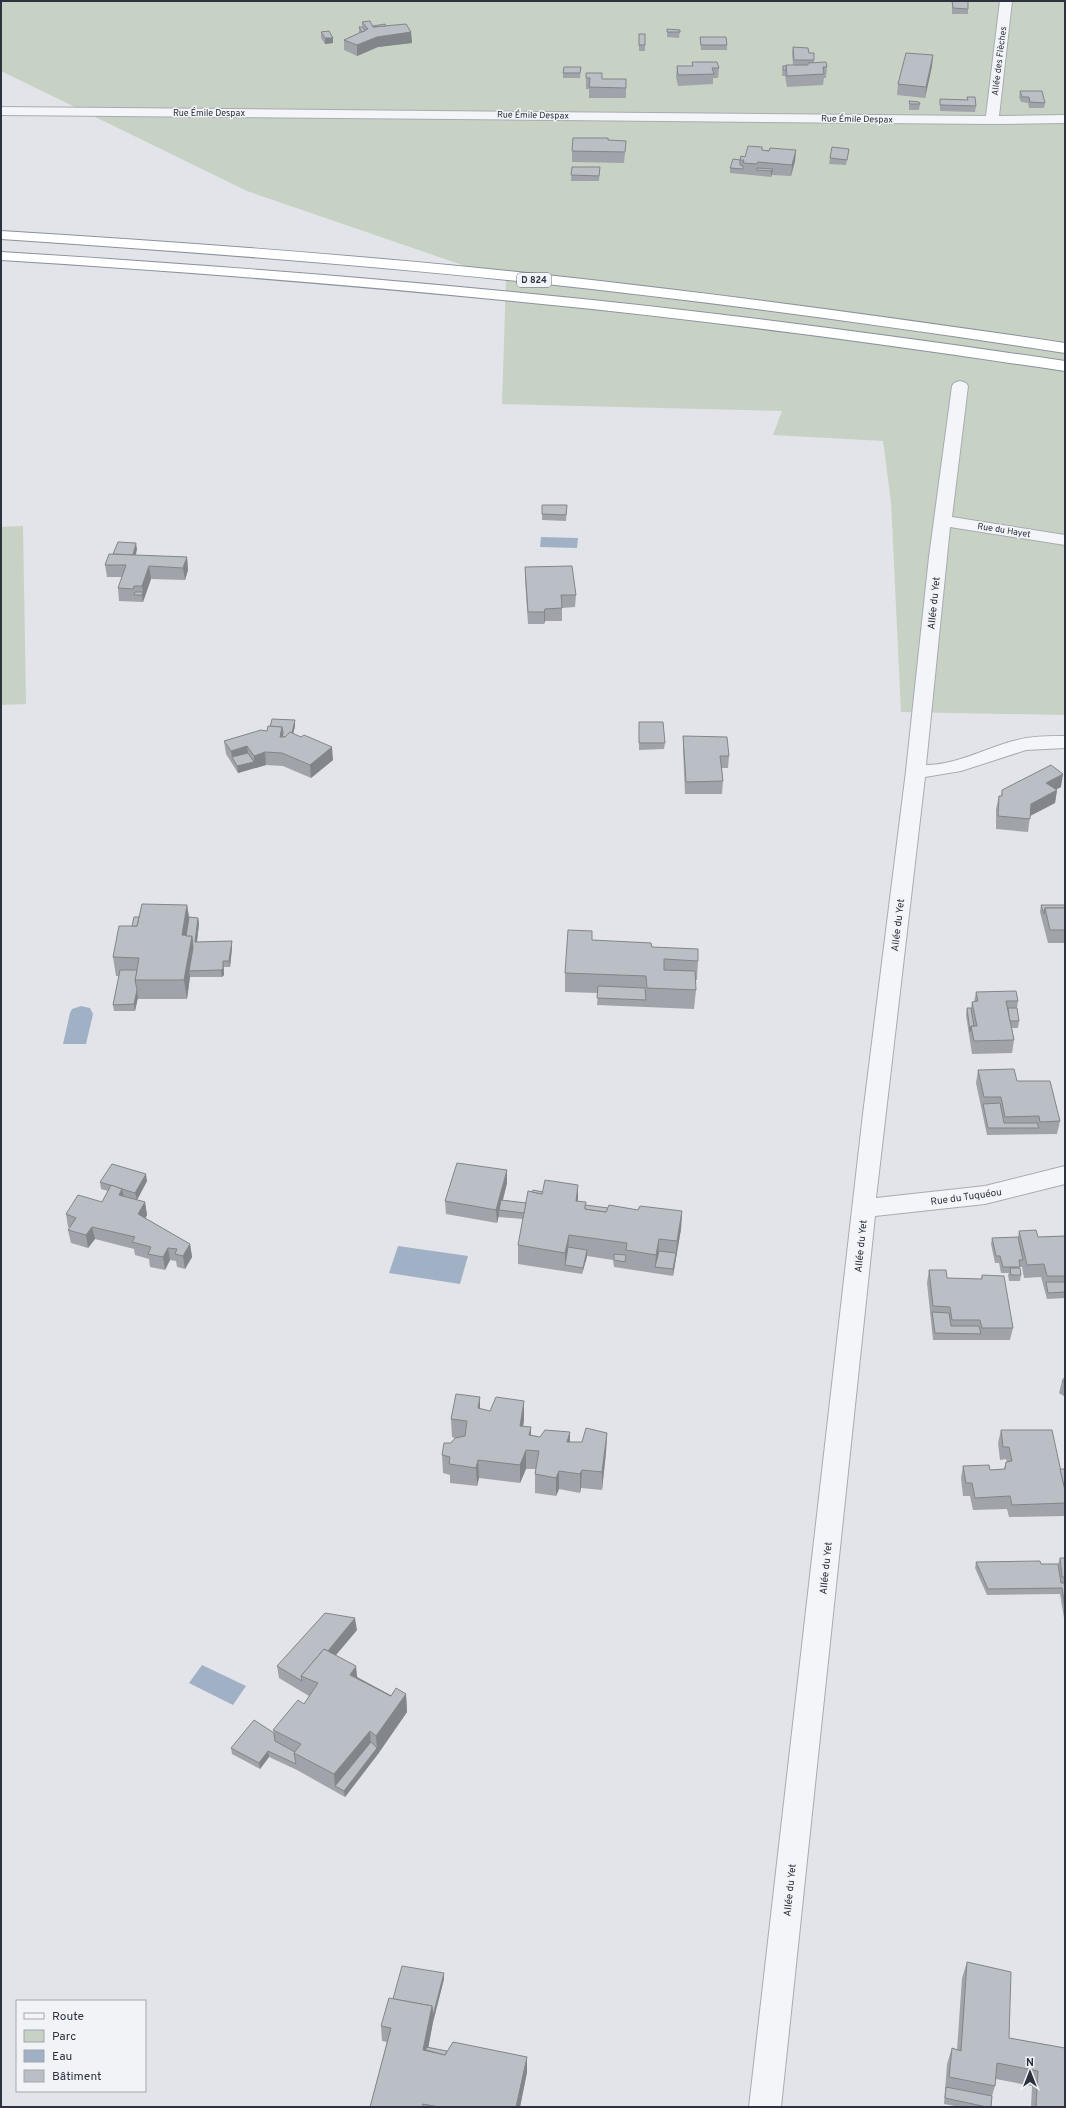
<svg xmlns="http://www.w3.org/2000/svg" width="1066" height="2108" font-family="Overpass,sans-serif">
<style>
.green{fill:#c7d2c4}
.water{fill:#a1b1c5}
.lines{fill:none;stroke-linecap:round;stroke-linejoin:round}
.minor-casing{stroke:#a8abb3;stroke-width:2}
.trunk-casing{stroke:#8b929e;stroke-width:2}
.minor{fill:#f4f5f8;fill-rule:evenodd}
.trunk{fill:#fff;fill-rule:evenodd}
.wall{fill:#a0a3a9}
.shaded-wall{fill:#82858a}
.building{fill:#babec5;stroke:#82858a}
.labels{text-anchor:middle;stroke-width:3;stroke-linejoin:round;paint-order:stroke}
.far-street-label{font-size:9px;fill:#2c323f;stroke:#f1f3f6}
.shield{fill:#f1f3f6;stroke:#676c76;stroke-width:1}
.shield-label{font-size:9px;font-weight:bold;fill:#2c323f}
.street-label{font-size:10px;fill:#2c323f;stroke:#f1f3f6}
</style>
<rect width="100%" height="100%" fill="#e2e4e9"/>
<g class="green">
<path d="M1,1H1065V715L901,712L891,502L883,441L773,435L782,411L502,404L506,280L247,191L1,71Z"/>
<path d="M23,526L26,704L1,705V527Z"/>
</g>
<g class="water">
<path d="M541,537L578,538L577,548L540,547Z"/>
<path d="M81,1006L90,1008L93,1014L86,1044H63L70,1013L72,1009Z"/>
<path d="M398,1246L468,1256L460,1284L389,1273Z"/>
<path d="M202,1665L246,1686L233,1705L189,1683Z"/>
</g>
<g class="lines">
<g class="minor-casing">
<g id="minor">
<path d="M1000,1H1012L999,116L1065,115V123L992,124L1,115V107L986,116Z"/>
<path d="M960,381L966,383L968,386L952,517L1065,535V545L950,527L926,765C956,765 984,749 1013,741C1030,736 1047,736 1065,736V748L1026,750L961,771L925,777L876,1198L985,1186L1065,1166V1184L985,1204L875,1216L781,2107H749L863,1114L906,771L929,557L952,386L954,383Z"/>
</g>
</g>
<g class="trunk-casing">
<g id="trunk">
<path d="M1,231C180,242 359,255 537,274C714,293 889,317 1065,343V353C889,326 714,302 537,283C359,264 180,251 1,239Z"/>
<path d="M1,252C178,263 355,276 532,294C710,311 888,335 1065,361V371C888,345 710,320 532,303C355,285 178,271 1,260Z"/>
</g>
</g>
<use href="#minor" class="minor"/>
<use href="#trunk" class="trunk"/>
</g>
<g class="wall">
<rect x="952" y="1" width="16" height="13"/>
<path d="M362,22L373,26H386L411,32L412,43L378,47L357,56L344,50V40L359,33V27H362Z"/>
<path d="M667,29L680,30L679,38L667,37Z"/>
<path d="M321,32L333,43L325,44L321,38Z"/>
<rect x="639" y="34" width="6" height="17"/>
<path d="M700,37L727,45V50H701Z"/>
<path d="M793,47L809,53L814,60V63L827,67L826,78H824L823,85L787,87L785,76H782L783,66L793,65L792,53Z"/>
<path d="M933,55L932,66L925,98L897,95L898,84Z"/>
<path d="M692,62L719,68L718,78H713V84L678,86L676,77L677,66H692Z"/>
<path d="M581,67L580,78H563V73Z"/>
<path d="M586,73L626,88V98H589V89H586Z"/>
<path d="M1020,91L1045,103L1044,108H1029L1028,103L1021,102L1019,97Z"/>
<path d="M967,97L976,106L975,112L940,111V99L967,100Z"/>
<path d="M909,101L920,104L919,110H909Z"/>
<path d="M608,140L625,152L624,163L572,162V151Z"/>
<path d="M849,149L846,165L829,164L830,158Z"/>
<path d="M762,150H796L795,161L791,176L772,175L771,177L730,173V168L740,160L745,157Z"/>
<path d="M572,167H600L599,181H571Z"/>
<path d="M542,505H567L566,521L542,520Z"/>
<path d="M137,549L136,555L187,557L188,570L185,580L151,579L143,602L119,601L118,588L122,577H107L105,565L113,554Z"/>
<path d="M525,567L576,595L575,607L562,608V621H545L544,624H528L525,580Z"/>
<path d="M639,722L665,743L664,749L639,750Z"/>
<path d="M295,726L293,734L333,760L311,778L283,766L266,765L238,773L226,754L224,741Z"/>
<path d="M683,736L729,756L728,768H722L723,781L722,794H685L683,749Z"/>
<path d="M1061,787L1056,789L1057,790L1055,803L1030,816L1028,832L996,829V809L999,796H1001L1002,790Z"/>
<path d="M187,905L189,917L198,918L199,924L197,942L232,941V948L230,967H224V975L222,977H190L187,999H138V997L135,1011H114L113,1005L119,976H116L113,957L132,926L139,917Z"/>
<path d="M1041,905H1065V943H1048L1040,912Z"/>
<path d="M592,940L652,947L698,961L697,980H695L696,990L694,1009L597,1005L598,993L565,992V973Z"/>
<path d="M976,992L1018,1001L1017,1008L1019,1021L1018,1028H1012L1014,1040L1012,1053L972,1054L966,1015L967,1008H971L972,1002H974Z"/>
<path d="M978,1070L1017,1081L1060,1121L1057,1134L987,1135L976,1083Z"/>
<path d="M147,1181L137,1200L123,1196H124L145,1202L147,1215L145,1218L190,1244L192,1257L185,1269L177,1267L176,1261L170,1260L165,1270L150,1267L149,1259L135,1255L134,1249L95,1239L88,1248L71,1243L68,1230L70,1227H68L66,1214L102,1202L108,1191L101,1189L100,1182Z"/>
<path d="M507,1183L503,1200L526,1203L532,1192H543L578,1185V1201L585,1205L608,1208L638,1210L682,1211L681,1229L673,1276L614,1267L613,1260L587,1256L582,1274L518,1264V1245L523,1219L499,1217V1215L497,1223L446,1214L445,1201Z"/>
<path d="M1019,1231L1038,1237L1065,1236V1298L1047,1299L1041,1277L1024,1278L1022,1267H1020L1019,1268L1021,1275L1020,1281H1009L1008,1275L1009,1273H1001L999,1263H995L991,1244L992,1238L1018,1237Z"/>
<path d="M929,1270L947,1278L981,1279L982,1275L1013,1328L1010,1340H933L927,1283Z"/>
<path d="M1065,1377V1397L1059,1393L1062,1381Z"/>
<path d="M480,1409L524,1420L523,1427H531V1435L540,1437L570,1432V1442H582L607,1433L606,1452L602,1490L581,1488L580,1493L559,1489L556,1496L535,1493V1474L536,1469H526L520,1483L479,1478L477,1486L450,1483V1475L443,1473L442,1455L455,1438L452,1437L451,1419Z"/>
<path d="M1001,1430L1060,1469H1065V1516L1009,1517L1007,1509L973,1510L970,1496H963L961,1478L963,1466L990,1470L1004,1469L1006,1462H1007L1006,1459L1000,1460L998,1443Z"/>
<path d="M1060,1558H1065V1624L1060,1594L987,1595L975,1568L976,1562L1041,1564H1058Z"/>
<path d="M357,1630L336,1655L358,1678L391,1696L406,1694L407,1712L378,1754L345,1797L297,1770L269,1757L260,1769L232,1754L231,1748L274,1733L273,1730L304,1704L309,1696L279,1678L277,1666Z"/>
<path d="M967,1962L1009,2038L1065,2048V2107H1031L1032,2086L996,2079L995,2086L992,2096L991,2107H960L944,2104L947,2064L952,2048L957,2050L962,1978Z"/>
<path d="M444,1979L433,2022L428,2047L527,2072L520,2107H370L387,2042L382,2041L381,2026L393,1999Z"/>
</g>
<g class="shaded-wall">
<path d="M411,32L412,43L378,47L357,56V45L377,37Z"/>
<path d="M325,38H333V43L325,44Z"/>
<path d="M933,55L932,66L925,98L926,87Z"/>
<path d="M796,150L795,161L791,176L792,165Z"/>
<path d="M773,169L772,174L771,177V171Z"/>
<path d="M136,543L137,549L132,567L131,561Z"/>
<path d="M187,557L188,570L185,580L183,568Z"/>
<path d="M149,566L151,579L143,602L142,595L143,592L142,586Z"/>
<path d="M545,609V621L544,624V612Z"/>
<path d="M295,720V726L292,739L291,736Z"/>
<path d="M282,727L284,740L280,737Z"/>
<path d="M247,746L249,759L232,757L231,751Z"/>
<path d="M332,747L333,760L311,778L310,765Z"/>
<path d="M265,752L266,765L238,773L237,766L254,762V756Z"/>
<path d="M1063,774L1061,787L1044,796L1046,783Z"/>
<path d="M1057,790L1055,803L1028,817L1031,804Z"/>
<path d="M187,905L190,924L185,948L182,935Z"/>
<path d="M198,918L199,924L196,948L195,942Z"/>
<path d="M192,936L194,955L189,971L190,977L187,999L184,980Z"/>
<path d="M232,941V948L230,967L229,961Z"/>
<path d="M223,961L224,975L222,977L221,970Z"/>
<path d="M137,990L138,997L135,1011L134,1004Z"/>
<path d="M507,1170V1183L500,1210H499V1215L497,1223L496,1210Z"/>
<path d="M146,1174L147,1181L137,1200L135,1193Z"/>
<path d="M578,1185V1204L576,1201Z"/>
<path d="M122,1189L125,1202L119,1195Z"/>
<path d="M145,1202L147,1215L141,1227L138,1214Z"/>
<path d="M682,1211L681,1229L673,1276V1269L676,1253L677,1241Z"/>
<path d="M92,1227L95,1239L88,1248L86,1235Z"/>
<path d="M569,1235L568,1254L565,1265V1253Z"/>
<path d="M659,1239L658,1258L655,1267L656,1255Z"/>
<path d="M190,1244L192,1257L185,1269L183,1256Z"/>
<path d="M168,1248L170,1260L165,1270L163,1257Z"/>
<path d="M587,1250V1257L582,1274L583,1268Z"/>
<path d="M480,1397V1415L478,1408Z"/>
<path d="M524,1401V1420L520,1445V1426Z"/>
<path d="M531,1427V1446L529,1435Z"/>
<path d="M570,1432V1451L567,1442Z"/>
<path d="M607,1433L606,1452L602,1490V1472Z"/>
<path d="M526,1450V1469L520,1483V1465Z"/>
<path d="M478,1460L479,1478L477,1486L476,1468Z"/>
<path d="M582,1470L581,1488L580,1493V1474Z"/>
<path d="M559,1471V1489L556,1496V1478Z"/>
<path d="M355,1618L357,1630L314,1681L305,1678Z"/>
<path d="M356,1666L358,1684L350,1675Z"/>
<path d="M406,1694L407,1712L378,1754L345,1797L344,1791L377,1748L376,1736Z"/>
<path d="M370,1731L371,1748L335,1786L334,1774Z"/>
<path d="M268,1751L269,1757L260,1769L259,1763Z"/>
<path d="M444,1973V1979L433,2022L426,2060L423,2050L432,2006Z"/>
<path d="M527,2057V2072L520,2107H516Z"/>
</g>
<g class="building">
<path d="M952,1H968V9L953,8Z"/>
<path d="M370,21L373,27L406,24L411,32L377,37L357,45L344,40L368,29L362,22Z"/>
<path d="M385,24L386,26L373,27V26Z"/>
<path d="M359,27H362L365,31L362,32Z"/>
<path d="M667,29L680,30V32H667Z"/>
<path d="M329,31L333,38H325L321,32Z"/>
<rect x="639" y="34" width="6" height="11"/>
<path d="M700,37H726L727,45H701Z"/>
<path d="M793,47L808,48L809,53H814V60H794Z"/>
<path d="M906,53L933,55L926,87L898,84Z"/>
<path d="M692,62H717L719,68H712L714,74L678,75L677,66H693Z"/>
<path d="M826,62L827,67H823L824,74L787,76L786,65H808V63Z"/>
<rect x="783" y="66" width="3" height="4"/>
<path d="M564,67H581L580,73H563Z"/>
<path d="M586,73H602V79H626V88L589,87L590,78H586Z"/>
<path d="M1020,91H1042L1045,103L1030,102L1029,97H1022Z"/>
<path d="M967,97H975L976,106L940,105V99L968,100Z"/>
<path d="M909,101L919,102L920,104H910Z"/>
<path d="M573,138H608V140L626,141L625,152L572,151Z"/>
<path d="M748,146L762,147V150L769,151L770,148L796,150L792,165L758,162L757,164L743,163L744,160H740L741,156L745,157Z"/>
<path d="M832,147L849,149L847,160L830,158Z"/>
<path d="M733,159L740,160V165L743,166V169L730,168Z"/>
<path d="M572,167H600L599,176L571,175Z"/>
<path d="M757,168L773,169L771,171L757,170Z"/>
<path d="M542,505H567L566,515L542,514Z"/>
<path d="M118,542L136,543L133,555L113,554Z"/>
<path d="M109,554L187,557L183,568L149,566L142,586H134L133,589L118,588L126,565H105Z"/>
<path d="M572,566L576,595H561L562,608L545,609L544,612H528L525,567Z"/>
<path d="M135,592H143L142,595H134Z"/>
<path d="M272,719L295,720L292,733L290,732L285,737H282L283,733L282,727H270Z"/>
<path d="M639,722H663L665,743H639Z"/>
<path d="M268,726L282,727L280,737H285L290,732L301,737L304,735L332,747L310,765L282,753L265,752L254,756L247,746L231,751L224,741L261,730L267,731Z"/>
<path d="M683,736L727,737L729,756H720L723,781L686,782Z"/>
<path d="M248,753L254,762L237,766L232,757Z"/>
<path d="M1051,765L1063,774L1046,783L1057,790L1031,804L1030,819L998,816L999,796H1002V790Z"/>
<path d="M142,904L187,905L182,935L192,936L184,980H135L139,958L113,957L119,926H137Z"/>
<path d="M1041,905H1065V908H1045L1044,914Z"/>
<path d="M1045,908H1065V930H1050Z"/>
<path d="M134,917H139L137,926H132Z"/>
<path d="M189,917L198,918L195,942L232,941L229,961H223V969L221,970L189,971L193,948L192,936H186Z"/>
<path d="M568,930L592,931V940L651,943L652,947L698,949V961L664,959V970L695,971L696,990L647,988L646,976L565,973Z"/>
<path d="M120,970H137L135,980L137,990L134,1004L113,1005Z"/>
<path d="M598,986L645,988L646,1000L597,998Z"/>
<path d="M1016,991L1018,1001H1006L1014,1040L974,1041L971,1026H977L972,1002L978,1001L976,992Z"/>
<path d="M967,1008H971L974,1026H971L970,1032Z"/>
<path d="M1008,1008H1017L1019,1021H1010Z"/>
<path d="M1014,1069L1017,1081H1050L1060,1121L1040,1122L1039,1116L1005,1117L1001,1097H984L978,1070Z"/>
<path d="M1000,1103L1004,1123H1037L1039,1128H988L983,1104Z"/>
<path d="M457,1163L507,1170L496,1210L445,1201Z"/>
<path d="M112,1164L146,1174L135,1193L100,1182Z"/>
<path d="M545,1180L578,1185L576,1201L586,1202L585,1209L606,1212L609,1205L638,1210L640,1206L682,1211L677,1241L659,1239L656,1255L626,1250L627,1243L569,1235L565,1253L518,1245L528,1191L542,1194Z"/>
<path d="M111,1185L122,1189L119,1195L145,1202L138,1214L190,1244L183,1256L175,1254L177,1249L168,1248L163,1257L148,1254L151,1247L132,1242L135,1237L92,1227L86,1235L68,1230L76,1218L66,1214L78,1195L102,1202Z"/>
<path d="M533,1190L543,1192L542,1194L532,1192Z"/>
<path d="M501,1200L526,1203L524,1213L499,1210Z"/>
<path d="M585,1205L608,1208L606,1212L585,1209Z"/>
<path d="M1036,1230L1038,1237L1065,1236V1276H1047L1044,1264L1027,1265L1019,1231Z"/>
<path d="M1018,1237L1023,1260H1019L1020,1267H1003L1000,1256H996L992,1238Z"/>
<path d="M568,1247L587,1250L583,1268L565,1265Z"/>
<path d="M659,1251L676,1253L673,1269L655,1267Z"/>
<path d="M614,1254L626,1255L625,1262L614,1260Z"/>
<path d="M1010,1268H1020L1021,1275H1011Z"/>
<path d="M929,1270H946L947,1278L982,1279V1275L1004,1276L1013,1328H982L980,1320H952L950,1307L933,1306Z"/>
<path d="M1046,1282H1065V1292L1048,1293Z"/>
<path d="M932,1312L949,1313L951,1326H979L981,1334L935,1333Z"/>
<path d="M1065,1377V1382L1062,1381Z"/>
<path d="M456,1394L480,1397L478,1408L490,1411L496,1397L524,1401L520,1426L531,1427L529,1435L540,1437L545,1430L570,1432L567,1442H582L586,1428L607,1433L602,1472L582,1470L580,1474L559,1471L556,1478L535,1474L539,1451L526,1450L520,1465L478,1460L476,1468L449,1464L450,1457L442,1455L444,1443H451L455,1438L465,1436L467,1421L451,1419Z"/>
<path d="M1001,1430H1052L1065,1490V1503L1012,1505L1010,1496L975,1498L972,1483H966L963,1466L989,1465L990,1470L1005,1469L1006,1462L1012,1461L1009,1447H1003Z"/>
<path d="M1060,1469H1065V1490Z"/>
<path d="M1060,1558H1065V1577H1062Z"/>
<path d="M1040,1561L1041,1564H1058L1061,1583H1065V1607L1062,1588L988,1589L976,1562Z"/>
<path d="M325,1613L355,1618L328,1651L324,1649L301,1676L302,1681L277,1666Z"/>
<path d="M324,1649L356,1666L350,1675L391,1696L396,1688L406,1694L376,1736L370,1731L334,1774L294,1753L301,1744L273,1730L298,1700L304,1704L318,1683L301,1676Z"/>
<path d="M357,1678H358L391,1696Z"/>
<path d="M254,1720L274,1733L275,1741L295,1752L294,1753L296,1764L268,1751L259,1763L231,1748Z"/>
<path d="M371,1742L377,1748L344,1791L335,1786Z"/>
<path d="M967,1962L1011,1972L1009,2038L1065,2048V2107H1036L1038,2071L997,2063L995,2086L949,2077L952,2048L961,2051Z"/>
<path d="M402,1966L444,1973L433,2016L432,2006L393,1999Z"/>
<path d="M389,1998L432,2006L423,2050L445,2055L453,2042L527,2057L516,2107H439L423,2104L422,2107H370L391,2028L381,2026Z"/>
<path d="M426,2047L447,2051L445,2055L426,2050Z"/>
<path d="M946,2087L992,2096L991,2107H987L945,2098Z"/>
</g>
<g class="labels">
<g class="far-street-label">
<text transform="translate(999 61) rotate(-83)" y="3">Allée des Flèches</text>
<text x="209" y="116">Rue Émile Despax</text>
<text transform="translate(533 115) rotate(1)" y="3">Rue Émile Despax</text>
<text transform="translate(857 119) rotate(1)" y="3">Rue Émile Despax</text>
<text transform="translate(1004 530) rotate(9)" y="3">Rue du Hayet</text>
</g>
<rect class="shield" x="517" y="273" width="34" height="14" rx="3"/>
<g class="shield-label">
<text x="534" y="283">D 824</text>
</g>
<g class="street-label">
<text transform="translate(933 603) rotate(-84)" y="4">Allée du Yet</text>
<text transform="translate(897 925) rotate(-83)" y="4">Allée du Yet</text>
<text transform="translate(966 1196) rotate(-8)" y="4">Rue du Tuquéou</text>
<text transform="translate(860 1246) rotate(-84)" y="4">Allée du Yet</text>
<text transform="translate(825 1568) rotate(-84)" y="4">Allée du Yet</text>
<text transform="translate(789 1890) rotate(-84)" y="4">Allée du Yet</text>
</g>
</g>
<rect width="1066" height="2108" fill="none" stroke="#2c323f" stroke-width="4"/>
<rect x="16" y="2000" width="130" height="92" fill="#f1f3f6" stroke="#a2a6ad"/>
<rect x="24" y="2013" width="20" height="6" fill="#f4f5f8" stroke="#a2a6ad"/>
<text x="52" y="2020" font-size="12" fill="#2c323f">Route</text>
<rect x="24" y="2030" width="20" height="12" fill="#c7d2c4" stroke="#a2a6ad"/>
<text x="52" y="2040" font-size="12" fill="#2c323f">Parc</text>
<rect x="24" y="2050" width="20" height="12" fill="#a1b1c5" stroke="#a2a6ad"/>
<text x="52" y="2060" font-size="12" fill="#2c323f">Eau</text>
<rect x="24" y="2070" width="20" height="12" fill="#babec5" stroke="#a2a6ad"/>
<text x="52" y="2080" font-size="12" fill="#2c323f">Bâtiment</text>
<g transform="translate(1030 2072)" stroke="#f1f3f6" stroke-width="3" paint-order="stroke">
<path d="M0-3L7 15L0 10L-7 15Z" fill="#2c323f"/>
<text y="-6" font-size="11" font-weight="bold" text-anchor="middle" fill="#2c323f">N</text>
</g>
</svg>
